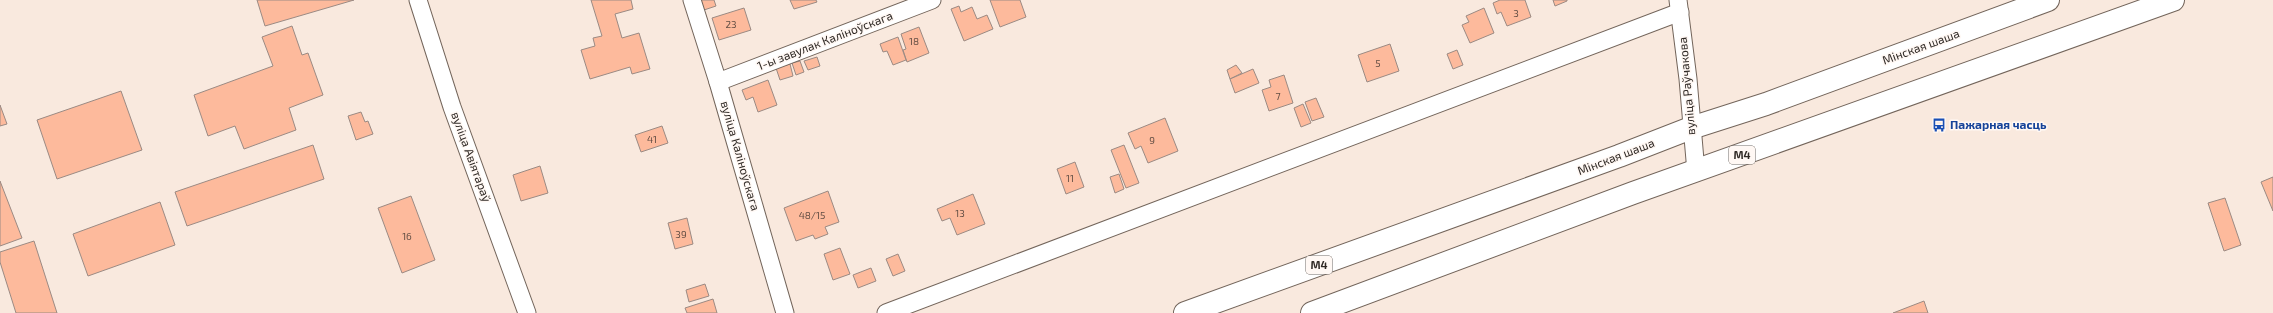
<svg xmlns="http://www.w3.org/2000/svg" width="2273" height="313" font-family="'Exo 2',sans-serif">
<style>
.building{fill:#fdba9c;stroke:#9b8a83}
.lines{fill:none;stroke-linecap:round;stroke-linejoin:round}
.street-casing{stroke:#73655b;stroke-width:19}
.primary-casing{stroke:#73655b;stroke-width:24}
.street{stroke:#fff;stroke-width:17}
.primary{stroke:#fff;stroke-width:22}
.labels{text-anchor:middle;stroke-width:3;stroke-linejoin:round;paint-order:stroke}
.number-label{font-size:10px;fill:#634e44}
.shield{fill:#fff8f4;stroke:#6e6864;stroke-width:1}
.shield-label{font-size:11px;font-weight:bold;fill:#302a26}
.street-label{font-size:12px;fill:#302a26;stroke:#fff8f4}
.transit-label{font-size:12px;font-weight:bold;fill:#164399;stroke:#fff8f4;text-anchor:start}
</style>
<rect width="100%" height="100%" fill="#f9e9de"/>
<g class="building">
<path d="M257,0H354L265,26Z"/>
<path d="M591,0H631L633,9L615,14L622,38L639,33L650,69L632,74L630,67L590,79L581,50L595,46L593,38L602,36Z"/>
<path d="M701,0H714L716,6L704,10Z"/>
<path d="M790,0H816L817,2L794,9Z"/>
<path d="M990,0H1020L1026,17L1000,27Z"/>
<path d="M1525,0L1531,17L1507,26L1501,12L1497,14L1493,3L1500,0Z"/>
<path d="M1553,0H1567V1L1555,6Z"/>
<path d="M959,6L961,12L972,7L977,19L987,15L993,29L964,41L951,9Z"/>
<path d="M744,8L751,30L719,40L712,18Z"/>
<path d="M1484,8L1494,33L1470,43L1462,25L1469,22L1466,16Z"/>
<path d="M292,26L302,55L308,53L323,95L289,108L296,130L244,149L235,126L208,136L194,95L273,66L262,37Z"/>
<path d="M919,27L929,53L907,62L903,50L906,49L901,34Z"/>
<path d="M898,37L906,60L893,65L887,51L883,52L880,44Z"/>
<path d="M1390,44L1399,71L1367,82L1358,55Z"/>
<path d="M1457,50L1463,65L1453,69L1447,54Z"/>
<path d="M817,57L820,66L808,70L804,61Z"/>
<path d="M800,61L804,72L796,75L792,63Z"/>
<path d="M790,64L793,76L780,80L776,68Z"/>
<path d="M1236,65L1242,73L1230,79L1227,70Z"/>
<path d="M1253,69L1259,83L1235,93L1230,79Z"/>
<path d="M1284,75L1293,103L1269,111L1262,90L1271,87L1269,80Z"/>
<path d="M768,80L777,105L758,112L753,97L746,100L742,90Z"/>
<path d="M121,91L142,150L57,179L37,120Z"/>
<path d="M1316,98L1324,117L1312,121L1305,102Z"/>
<path d="M1303,104L1311,123L1301,127L1294,108Z"/>
<path d="M0,105L7,124L0,126Z"/>
<path d="M361,112L365,122L368,121L373,134L356,140L348,116Z"/>
<path d="M1165,118L1178,151L1148,163L1141,146L1135,149L1128,133Z"/>
<path d="M662,126L668,143L641,152L635,135Z"/>
<path d="M313,145L324,179L187,226L175,192Z"/>
<path d="M1124,145L1139,183L1126,188L1111,150Z"/>
<path d="M1075,162L1084,187L1066,194L1057,169Z"/>
<path d="M540,166L548,193L521,201L513,175Z"/>
<path d="M1119,174L1124,189L1115,193L1110,177Z"/>
<path d="M2273,177V211L2261,182Z"/>
<path d="M0,181L22,238L0,246Z"/>
<path d="M828,191L839,222L825,227L828,234L815,239L813,235L796,241L784,208Z"/>
<path d="M973,194L985,224L957,235L950,218L942,221L937,209Z"/>
<path d="M411,196L435,260L402,273L378,208Z"/>
<path d="M2225,198L2241,245L2224,251L2208,203Z"/>
<path d="M160,202L175,245L88,276L73,234Z"/>
<path d="M687,218L693,244L675,249L668,223Z"/>
<path d="M34,241L57,313H16L0,262V252Z"/>
<path d="M840,248L850,274L833,280L824,254Z"/>
<path d="M898,254L905,271L893,276L886,259Z"/>
<path d="M871,268L876,281L858,288L853,275Z"/>
<path d="M705,284L709,296L689,302L686,290Z"/>
<path d="M713,299L717,313H687L685,308Z"/>
<path d="M1924,301L1928,313H1893Z"/>
</g>
<g class="lines">
<g class="street-casing">
<g id="street">
<path d="M418,0L452,107L527,313"/>
<path d="M692,0L718,82L785,313"/>
<path d="M1678,0L1688,79L1696,172"/>
<path d="M718,82L932,0"/>
<path d="M886,313L1680,12"/>
</g>
</g>
<g class="primary-casing">
<g id="primary">
<path d="M1185,313L1619,156L1691,128L1766,104L2048,0"/>
<path d="M1312,313L1633,193L2173,0"/>
</g>
</g>
<use href="#street" class="street"/>
<use href="#primary" class="primary"/>
</g>
<defs>
<g id="bus-bare" transform="scale(1.08)"><path d="M-5-6H5V4H4V6H2V4H-2V6H-4V4H-5ZM-3.5-4V0h7V-4ZM-3.5 1.2v1.5H-2V1.2ZM2 1.2v1.5H3.5V1.2Z" fill="#1a4fb4" stroke="#fff8f4" stroke-width="2.5" paint-order="stroke"/></g>
</defs>
<g fill-rule="evenodd">
<use href="#bus-bare" x="1939" y="125"/>
</g>
<g class="labels">
<g class="number-label">
<text x="1516" y="17">3</text>
<text x="731" y="28">23</text>
<text x="914" y="45">18</text>
<text x="1378" y="67">5</text>
<text x="1278" y="100">7</text>
<text x="652" y="143">41</text>
<text x="1152" y="144">9</text>
<text x="1070" y="182">11</text>
<text x="960" y="217">13</text>
<text x="812" y="219">48/15</text>
<text x="681" y="238">39</text>
<text x="407" y="240">16</text>
</g>
<g class="shield">
<rect x="1729" y="146" width="26" height="18" rx="3"/>
<rect x="1306" y="256" width="26" height="18" rx="3"/>
</g>
<g class="shield-label">
<text x="1742" y="159">М4</text>
<text x="1319" y="269">М4</text>
</g>
<g class="street-label">
<text transform="translate(825 41) rotate(-21)" y="4">1-ы завулак Каліноўскага</text>
<text transform="translate(1921 47) rotate(-20)" y="4">Мінская шаша</text>
<text transform="translate(1687 86) rotate(-95)" y="4">вуліца Раўчакова</text>
<text transform="translate(740 156) rotate(74)" y="4">вуліца Каліноўскага</text>
<text transform="translate(471 157) rotate(70)" y="4">вуліца Авіятараў</text>
<text transform="translate(1616 157) rotate(-21)" y="4">Мінская шаша</text>
</g>
<g class="transit-label">
<text x="1950" y="129">Пажарная часць</text>
</g>
</g>
</svg>
